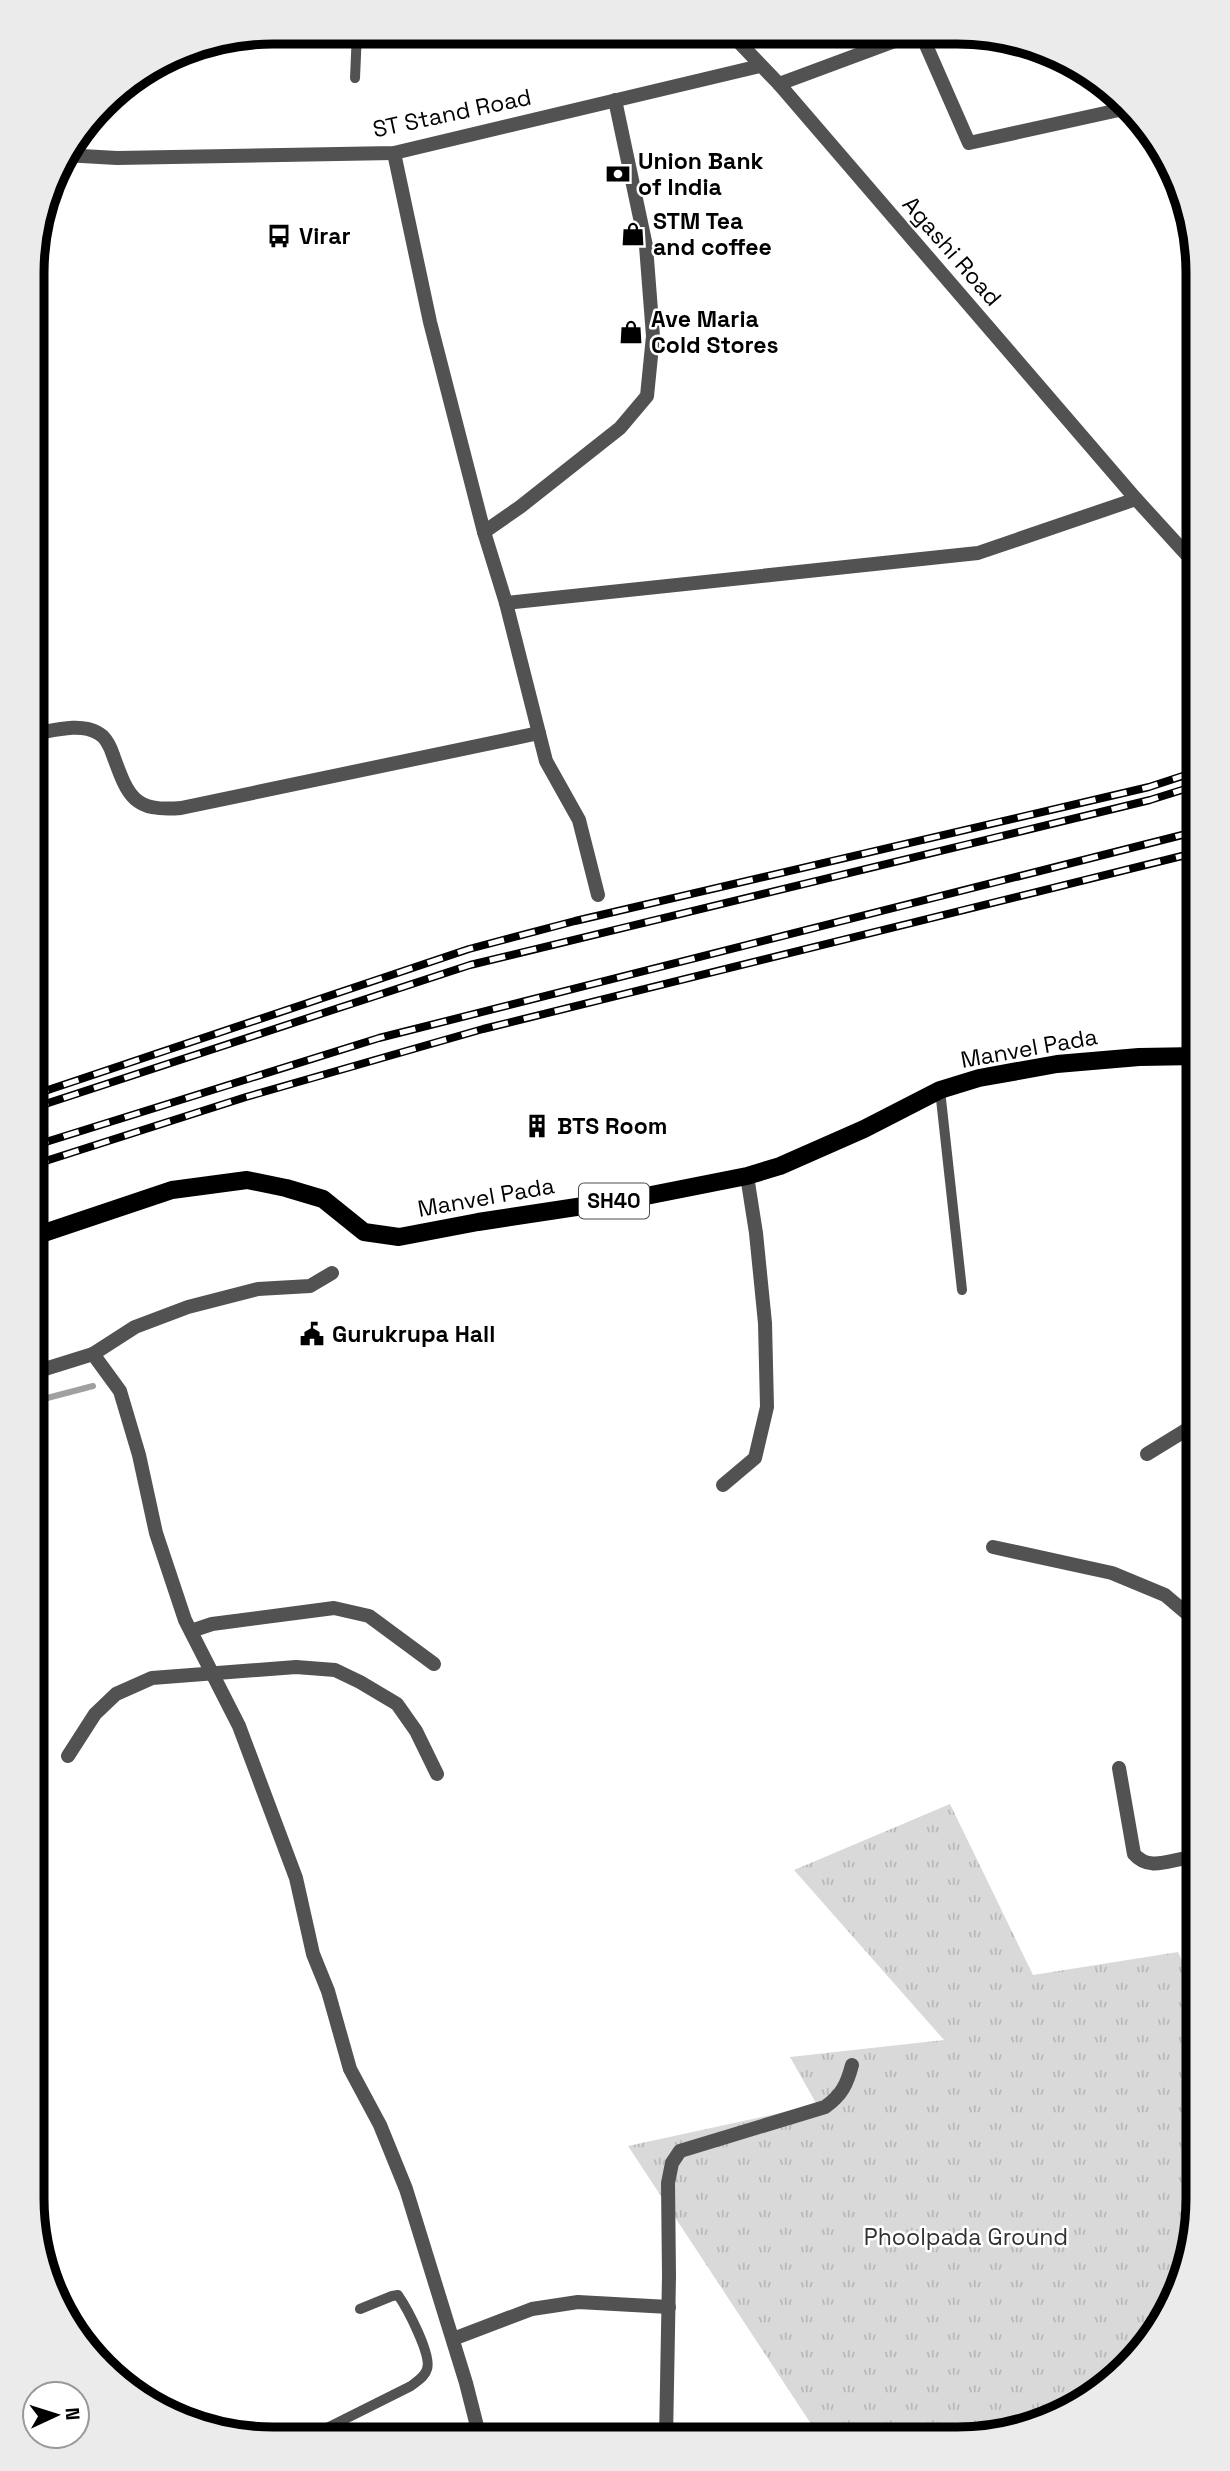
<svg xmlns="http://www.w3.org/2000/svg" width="1230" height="2471" font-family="'Space Grotesk',sans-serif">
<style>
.grass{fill:url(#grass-tufts)}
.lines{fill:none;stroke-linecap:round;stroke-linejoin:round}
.stream{stroke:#a0a0a0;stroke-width:6}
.service{stroke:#525252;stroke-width:10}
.minor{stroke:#525252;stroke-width:14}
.tertiary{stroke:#525252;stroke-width:14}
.primary{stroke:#000;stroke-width:18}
.rail-casing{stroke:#000;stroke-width:8}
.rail{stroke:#fff;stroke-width:5;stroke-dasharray:16;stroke-linecap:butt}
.labels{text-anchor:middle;stroke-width:5;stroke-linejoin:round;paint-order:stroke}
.shield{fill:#fff;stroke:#4c4c4c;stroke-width:2}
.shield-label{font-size:21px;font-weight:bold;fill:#000}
.street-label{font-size:23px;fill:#000;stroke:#fff}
.poi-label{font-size:23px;font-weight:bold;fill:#000;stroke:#fff;text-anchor:start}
.park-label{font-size:23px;fill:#303030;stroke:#fff}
.rim{fill:none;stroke:#000;stroke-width:9}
</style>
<defs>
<pattern id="grass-tufts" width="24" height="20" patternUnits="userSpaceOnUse" patternTransform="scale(1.75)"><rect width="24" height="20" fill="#d9d9d9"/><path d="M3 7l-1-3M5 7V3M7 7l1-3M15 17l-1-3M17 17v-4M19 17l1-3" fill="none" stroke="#b8b8b8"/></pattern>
</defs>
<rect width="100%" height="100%" fill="#fff"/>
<path class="grass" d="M950,1804L1033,1975L1178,1952L1198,1994V2215L1180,2291L1149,2346L1092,2399L1035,2427L958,2439H821L628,2146L817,2105L790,2057L944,2040L794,1870Z"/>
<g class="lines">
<path class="stream" d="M32,1402L93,1386"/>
<g class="service">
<path d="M355,78L357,32"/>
<path d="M940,1090L962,1290"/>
<path d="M307,2438L411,2386C417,2381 425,2377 427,2369C432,2355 407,2308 398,2295L392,2296L360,2309"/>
</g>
<g class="minor">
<path d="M922,36L969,143L1128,108"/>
<path d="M779,84L911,35"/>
<path d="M394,153L430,322L484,532L506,603L546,761L579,820L598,895"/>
<path d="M484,532L520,507L620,428L647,396L653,336L646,246L615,100"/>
<path d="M506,603L978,553L1136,499"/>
<path d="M33,734C52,731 80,722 98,733C106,737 110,746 113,755C128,796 133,812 181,808L539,733"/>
<path d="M93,1354L135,1327L188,1307L258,1289L310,1286L332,1273"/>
<path d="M32,1373L93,1354L120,1391L139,1455L156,1533L185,1620L239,1726L296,1878L313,1954L328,1991L350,2069L380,2125L406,2189L466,2383L480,2438"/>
<path d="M1147,1454L1191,1427L1198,1417"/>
<path d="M723,1485L755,1458L767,1407L765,1323L756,1233L747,1176"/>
<path d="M993,1547L1112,1573L1165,1595L1198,1623"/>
<path d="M191,1631L212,1624L334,1608L369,1616L434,1664"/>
<path d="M68,1756L95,1714L116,1694L152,1678L296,1667L335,1670L360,1682L397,1704L416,1731L437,1774"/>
<path d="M1119,1768L1134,1854C1151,1874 1176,1856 1198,1857"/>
<path d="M453,2339L532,2309L578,2302L669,2307"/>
<path d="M666,2439L669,2276L668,2183L672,2163L680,2151L825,2107C842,2095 847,2084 852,2065"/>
</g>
<g class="tertiary">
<path d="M731,34L779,84L1136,499L1198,567"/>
<path d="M64,155L117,158L394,153L760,66"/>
</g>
<path class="primary" d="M32,1237L172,1190L247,1180L286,1188L323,1199L364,1232L399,1237L478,1222L636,1198L747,1176L780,1166L864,1129L940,1090L979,1078L1057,1064L1139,1057L1198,1056"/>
<g class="rail-casing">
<g id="rail">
<path d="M33,1095L469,949L575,921L1149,787L1198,771"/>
<path d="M33,1108L470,965L1150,800L1198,785"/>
<path d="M33,1146L379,1038L1198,831"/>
<path d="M33,1165L246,1097L483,1029L1198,852"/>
</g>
</g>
<use href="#rail" class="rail"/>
</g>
<defs>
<g id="bank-bare" transform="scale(1.89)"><path d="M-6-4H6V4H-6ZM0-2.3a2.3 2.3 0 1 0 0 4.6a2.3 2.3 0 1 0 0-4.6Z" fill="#000" stroke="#fff" stroke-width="2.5" paint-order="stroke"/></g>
<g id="shop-bare" transform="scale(1.89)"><path d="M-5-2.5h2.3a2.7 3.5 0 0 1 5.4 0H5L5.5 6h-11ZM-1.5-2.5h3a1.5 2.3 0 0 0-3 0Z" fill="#000" stroke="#fff" stroke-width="2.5" paint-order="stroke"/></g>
<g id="bus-bare" transform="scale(1.89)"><path d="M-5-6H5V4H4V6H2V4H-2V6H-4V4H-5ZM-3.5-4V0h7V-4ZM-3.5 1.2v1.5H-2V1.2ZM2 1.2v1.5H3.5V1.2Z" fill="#000" stroke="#fff" stroke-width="2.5" paint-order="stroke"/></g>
<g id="building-bare" transform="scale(1.89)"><path d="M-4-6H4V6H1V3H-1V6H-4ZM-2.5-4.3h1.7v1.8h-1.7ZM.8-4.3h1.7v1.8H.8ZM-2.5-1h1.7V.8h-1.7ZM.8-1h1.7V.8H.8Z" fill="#000" stroke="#fff" stroke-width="2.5" paint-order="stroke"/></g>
<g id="civic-bare" transform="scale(1.89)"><path d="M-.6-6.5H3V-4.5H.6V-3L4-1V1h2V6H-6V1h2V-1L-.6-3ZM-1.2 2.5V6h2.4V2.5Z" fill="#000" stroke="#fff" stroke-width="2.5" paint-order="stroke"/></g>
</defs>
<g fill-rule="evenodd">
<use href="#bank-bare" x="618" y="174"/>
<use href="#shop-bare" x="633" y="234"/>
<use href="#bus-bare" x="279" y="236"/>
<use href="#shop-bare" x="631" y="332"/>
<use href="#building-bare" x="537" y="1126"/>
<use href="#civic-bare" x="312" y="1334"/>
</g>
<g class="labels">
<rect class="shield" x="579" y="1183.5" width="70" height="35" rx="5"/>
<g class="shield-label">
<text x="614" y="1208">SH40</text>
</g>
<g class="street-label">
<text transform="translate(452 113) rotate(-12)" y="8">ST Stand Road</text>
<text transform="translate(952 251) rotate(49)" y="8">Agashi Road</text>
<text transform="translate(1029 1048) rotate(-10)" y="8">Manvel Pada</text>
<text transform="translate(486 1197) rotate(-10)" y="8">Manvel Pada</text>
</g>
<g class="poi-label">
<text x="638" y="169">Union Bank<tspan x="638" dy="26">of India</tspan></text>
<text x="653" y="229">STM Tea<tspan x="653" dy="26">and coffee</tspan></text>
<text x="299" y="244">Virar</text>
<text x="651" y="327">Ave Maria<tspan x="651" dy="26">Cold Stores</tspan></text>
<text x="557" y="1134">BTS Room</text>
<text x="332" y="1342">Gurukrupa Hall</text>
</g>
<g class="park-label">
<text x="966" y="2245">Phoolpada Ground</text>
</g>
</g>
<path d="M0 0H1230V2471H0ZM273 44H957A229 229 0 0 1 1186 273V2198A229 229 0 0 1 957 2427H273A229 229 0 0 1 44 2198V273A229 229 0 0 1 273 44Z" fill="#ebebeb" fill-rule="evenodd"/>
<path class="rim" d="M273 44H957A229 229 0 0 1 1186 273V2198A229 229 0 0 1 957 2427H273A229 229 0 0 1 44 2198V273A229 229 0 0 1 273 44Z"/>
<g transform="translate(56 2415) rotate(86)"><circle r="33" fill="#ffffff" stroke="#999999" stroke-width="2"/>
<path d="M0-5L12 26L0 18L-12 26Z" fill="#000000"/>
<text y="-10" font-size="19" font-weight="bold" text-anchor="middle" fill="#000000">N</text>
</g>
</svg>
